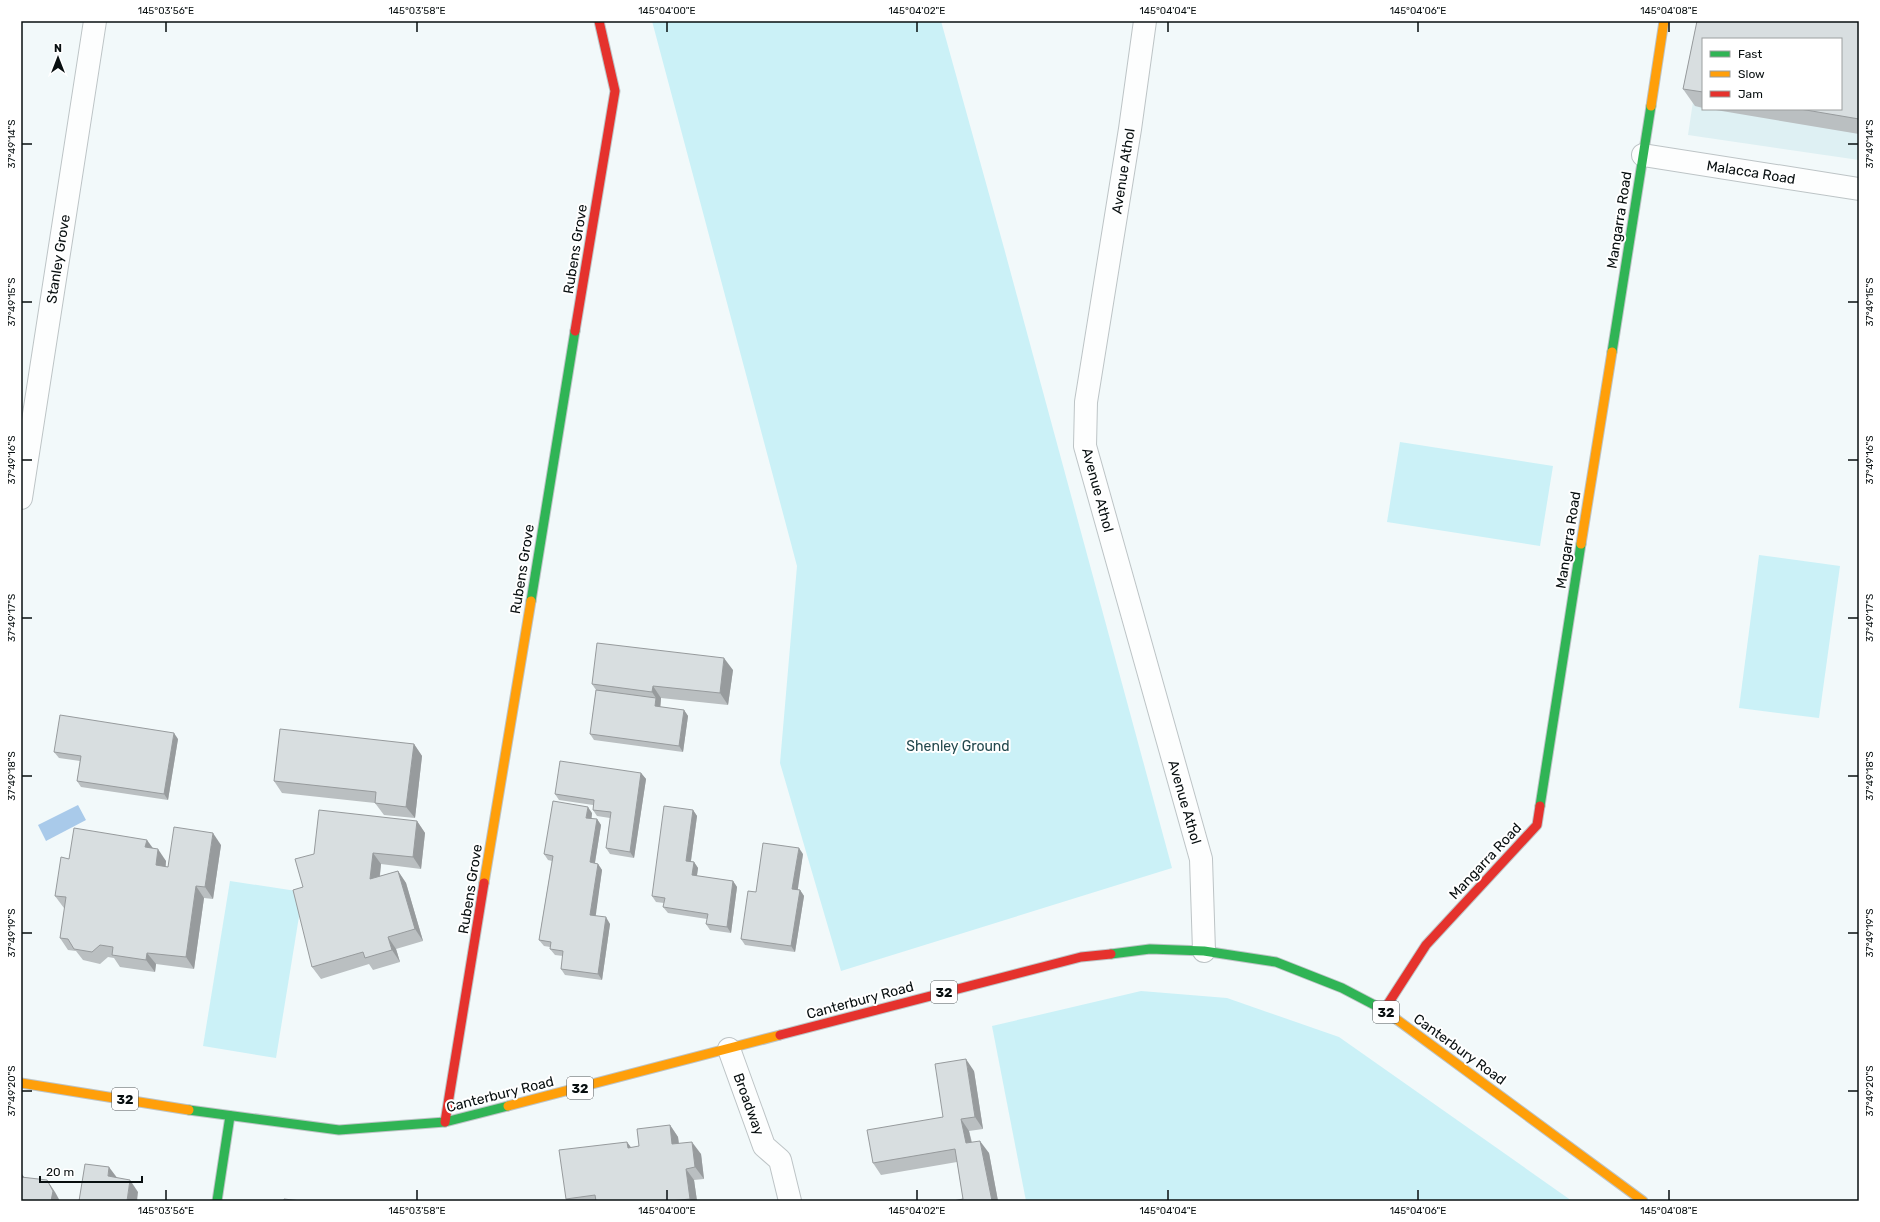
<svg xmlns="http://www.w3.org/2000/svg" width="1880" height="1222" font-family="Rubik,sans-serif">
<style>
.built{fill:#def0f3;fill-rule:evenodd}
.green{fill:#cbf1f7}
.water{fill:#a9caea}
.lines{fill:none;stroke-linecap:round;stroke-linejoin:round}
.street-casing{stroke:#bdc4c6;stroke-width:24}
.fast-casing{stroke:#bdc4c6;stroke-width:11}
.slow-casing{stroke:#bdc4c6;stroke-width:11}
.jam-casing{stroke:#bdc4c6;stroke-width:11}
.street{stroke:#fdfefe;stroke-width:22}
.fast{stroke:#30b455;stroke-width:9}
.slow{stroke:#ff9f0a;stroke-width:9}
.jam{stroke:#e5322d;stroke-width:9}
.wall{fill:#babfc1}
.shaded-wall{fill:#979b9d}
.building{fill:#d8dee0;stroke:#979b9d}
.ticks{fill:none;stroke:#080f10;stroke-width:1.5}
.labels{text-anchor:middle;stroke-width:4;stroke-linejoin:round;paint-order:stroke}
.shield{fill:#fff;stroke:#525758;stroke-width:1}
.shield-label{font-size:13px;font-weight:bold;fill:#080f10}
.street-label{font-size:14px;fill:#080f10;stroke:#fff}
.park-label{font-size:14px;fill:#22484d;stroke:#fff}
.neatline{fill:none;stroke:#080f10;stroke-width:1.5}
.ticks-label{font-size:10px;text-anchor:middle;fill:#080f10}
</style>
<rect width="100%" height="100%" fill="#f2f9fa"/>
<path class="built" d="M1705,21H1859V160L1688,135ZM1703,39H1841V109H1703Z"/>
<g class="green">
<path d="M652,21H941L1004,248L1172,868L841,971L780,763L797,566Z"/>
<path d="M1400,442L1553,466L1540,546L1387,522Z"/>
<path d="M1759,555L1840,566L1819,718L1739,708Z"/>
<path d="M230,881L303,892L276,1058L203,1046Z"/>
<path d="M1141,991L1227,998L1339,1037L1572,1201H1026L992,1026Z"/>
</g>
<path class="water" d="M78,805L86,820L46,841L38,825Z"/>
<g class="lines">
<g class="street-casing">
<g id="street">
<path d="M1145,21L1130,129L1086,402L1085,446L1201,859L1204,951"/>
<path d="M1643,155L1859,189"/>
<path d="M21,498L95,21"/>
<path d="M729,1049L764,1146L780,1160L790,1201"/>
</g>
</g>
<g class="fast-casing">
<g id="fast">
<path d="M1612,352L1651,106"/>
<path d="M531,601L575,331"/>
<path d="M1540,806L1581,544"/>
<path d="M1111,954L1150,949L1204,951L1276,962L1342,988L1384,1010L1396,1019"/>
<path d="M189,1110L339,1130L445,1122L508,1106"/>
<path d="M217,1201L230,1116"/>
</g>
</g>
<g class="slow-casing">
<g id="slow">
<path d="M1651,106L1664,21"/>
<path d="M1581,544L1612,352"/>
<path d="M484,883L531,601"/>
<path d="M1396,1019L1643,1201"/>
<path d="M21,1083L189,1110"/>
<path d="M508,1106L780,1035"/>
</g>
</g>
<g class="jam-casing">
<g id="jam">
<path d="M575,331L615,91L599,21"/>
<path d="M1384,1010L1426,945L1537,825L1540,806"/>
<path d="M780,1035L1081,957L1111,954"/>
<path d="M445,1122L484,883"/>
</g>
</g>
<use href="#street" class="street"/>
<use href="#fast" class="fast"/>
<use href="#slow" class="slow"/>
<use href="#jam" class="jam"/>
</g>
<g class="wall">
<path d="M1697,21H1859V134L1710,109H1841V39H1703V108L1695,106L1683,89Z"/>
<path d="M733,670L728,705L661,698L660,707L684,710L688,716L683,752L594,740L590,734L596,690L592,684Z"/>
<path d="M178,739L168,800L81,787L77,781L80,761L59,758L54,752Z"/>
<path d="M414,744L422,756L415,818L384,815L375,803L282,793L274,781Z"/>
<path d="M641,773L646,779L634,858L610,854L606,848L610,818L597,816L593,810V805L559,800L555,794Z"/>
<path d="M693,810L697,816L691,861L694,862L698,868L697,876L733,881L737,887L731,933L710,930L706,924L707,919L668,913L663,907L664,903L656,902L652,896Z"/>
<path d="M592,813L591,819H597L601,825L595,863L598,864L602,870L595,916L610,924L602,980L565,975L561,969L563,956L555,955L550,949V947L544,946L539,940L552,861L548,860L544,854Z"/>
<path d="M417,821L425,833L421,869L381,864L380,876L398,871L406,883L423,941L396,949L400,962L373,970L369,964L321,979L312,967L314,854Z"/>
<path d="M221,845L213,899L204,898L194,969L156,964L155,972L120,967L114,958L108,957L100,964L83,960L76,951L68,950L60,938L65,908H64L55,896L69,859L153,848L166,861V867H168Z"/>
<path d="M803,854L797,889L800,890L804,896L795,952L745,945L741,939L756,892Z"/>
<path d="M974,1071L983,1129L969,1131L972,1142L989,1153L998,1201H953L963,1199L957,1162L881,1175L873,1163L943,1117Z"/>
<path d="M670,1125L678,1137L679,1143L701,1154L704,1179L694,1180L697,1201H567L566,1199L627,1142L631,1148L639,1146Z"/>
</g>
<g class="shaded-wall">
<path d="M724,658L733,670L728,705L720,693Z"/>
<path d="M653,686L661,698L660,712L655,706L656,698L652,692Z"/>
<path d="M684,710L688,716L683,752L679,746Z"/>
<path d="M174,733L178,739L168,800L164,794Z"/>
<path d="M414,744L422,756L415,818L406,807Z"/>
<path d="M641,773L646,779L634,858L630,852Z"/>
<path d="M588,807L592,813L591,824L586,818Z"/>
<path d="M693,810L697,816L690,867L686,861Z"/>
<path d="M597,819L601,825L594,868L590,862Z"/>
<path d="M417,821L425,833L421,869L413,857Z"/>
<path d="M213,833L221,845L213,899L205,887Z"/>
<path d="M147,840L155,851L145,847Z"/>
<path d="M799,848L803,854L797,895L792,889Z"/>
<path d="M158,849L166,861L164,877L156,865Z"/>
<path d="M373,853L381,864L378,891L370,879Z"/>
<path d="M694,862L698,868L696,881L692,875Z"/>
<path d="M598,864L602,870L595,921L590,915Z"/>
<path d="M398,871L406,883L423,941L415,929Z"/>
<path d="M733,881L737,887L731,933L727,927Z"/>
<path d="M196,886L204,898L194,969L186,957Z"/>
<path d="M800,890L804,896L795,952L791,946Z"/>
<path d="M606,917L610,924L602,980L598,974Z"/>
<path d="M388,937L396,949L400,962L392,950Z"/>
<path d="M147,953L156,964L155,972L146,960Z"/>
<path d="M966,1059L974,1071L983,1129L975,1117Z"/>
<path d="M961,1119L969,1131L974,1155L966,1143Z"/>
<path d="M670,1125L678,1137L680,1156L672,1144Z"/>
<path d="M980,1141L989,1153L998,1201H992Z"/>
<path d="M627,1142L636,1154L628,1148Z"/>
<path d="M692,1142L701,1154L704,1179L695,1167Z"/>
<path d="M109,1167L118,1179L108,1176Z"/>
<path d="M686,1169L694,1180L697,1201H691L690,1199Z"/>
<path d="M21,1173L28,1182L21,1180Z"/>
<path d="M47,1180L55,1192L60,1201H51Z"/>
<path d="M130,1180L138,1192L137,1201H127Z"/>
</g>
<g class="building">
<path d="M1697,21H1859V119L1800,109H1841V39H1703V92L1683,89Z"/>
<path d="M597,643L724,658L720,693L653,686L652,692L592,684Z"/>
<path d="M596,690L656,698L655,706L684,710L679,746L590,734Z"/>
<path d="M60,715L174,733L164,794L77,781L81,756L54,752Z"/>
<path d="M280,729L414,744L406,807L375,803L376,792L274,781Z"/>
<path d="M560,761L641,773L630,852L606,848L611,812L593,810L594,800L555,794Z"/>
<path d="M553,801L588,807L586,818L597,819L590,862L598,864L590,915L606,917L598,974L561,969L563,951L550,949L551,942L539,940L553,856L544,854Z"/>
<path d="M664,806L693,810L686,861L694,862L692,875L733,881L727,927L706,924L708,914L663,907L665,898L652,896Z"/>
<path d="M319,810L417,821L413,857L373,853L370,879L398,871L415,929L388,937L392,950L365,958L363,952L312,967L293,890L303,887L295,859L314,854Z"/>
<path d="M174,827L213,833L205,887L196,886L186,957L147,953L146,960L112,955L113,947L100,945L92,952L74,949L68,939L60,938L66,897L55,896L61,857L69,859L74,828L147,840L145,847L158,849L156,865L168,867Z"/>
<path d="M763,843L799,848L792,889L800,890L791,946L741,939L748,891L756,892Z"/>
<path d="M966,1059L975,1117L961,1119L966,1143L980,1141L992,1201H953L963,1199L955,1149L873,1163L867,1130L943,1117L935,1064Z"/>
<path d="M670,1125L672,1144L692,1142L695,1167L686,1169L690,1199L670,1201H596L595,1195L566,1199L559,1150L627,1142L628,1148L639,1146L637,1129Z"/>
<path d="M85,1164L109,1167L108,1176L130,1180L127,1201H79Z"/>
<path d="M21,1177L47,1180L53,1191L51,1201H21Z"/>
<path d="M284,1199L301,1201H284Z"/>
</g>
<path class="ticks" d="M166,22V32M417,22V32M667,22V32M917,22V32M1168,22V32M1418,22V32M1669,22V32M22,144H32M1848,144H1858M22,302H32M1848,302H1858M22,460H32M1848,460H1858M22,618H32M1848,618H1858M22,776H32M1848,776H1858M22,933H32M1848,933H1858M22,1091H32M1848,1091H1858M166,1190V1200M417,1190V1200M667,1190V1200M917,1190V1200M1168,1190V1200M1418,1190V1200M1669,1190V1200"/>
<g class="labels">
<g class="shield">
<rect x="931" y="981" width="26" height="22" rx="3"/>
<rect x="1373" y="1001" width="26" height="22" rx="3"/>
<rect x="567" y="1077" width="26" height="22" rx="3"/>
<rect x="112" y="1088" width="26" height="22" rx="3"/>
</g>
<g class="shield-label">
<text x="944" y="997">32</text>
<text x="1386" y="1017">32</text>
<text x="580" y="1093">32</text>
<text x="125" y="1104">32</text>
</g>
<g class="street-label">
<text transform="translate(1123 171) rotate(-81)" y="5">Avenue Athol</text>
<text transform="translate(1751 172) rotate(9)" y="5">Malacca Road</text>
<text transform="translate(1619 220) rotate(-81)" y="5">Mangarra Road</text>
<text transform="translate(575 249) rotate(-81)" y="5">Rubens Grove</text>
<text transform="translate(58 259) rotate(-81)" y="5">Stanley Grove</text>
<text transform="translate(1098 490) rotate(75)" y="5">Avenue Athol</text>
<text transform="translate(1568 540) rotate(-81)" y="5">Mangarra Road</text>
<text transform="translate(522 569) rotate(-81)" y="5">Rubens Grove</text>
<text transform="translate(1185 802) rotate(74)" y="5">Avenue Athol</text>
<text transform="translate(1485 861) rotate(-47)" y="5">Mangarra Road</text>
<text transform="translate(470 889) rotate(-81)" y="5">Rubens Grove</text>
<text transform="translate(860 1000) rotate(-15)" y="5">Canterbury Road</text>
<text transform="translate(1460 1049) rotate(36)" y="5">Canterbury Road</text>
<text transform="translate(500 1094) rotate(-14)" y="5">Canterbury Road</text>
<text transform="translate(749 1104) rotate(70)" y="5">Broadway</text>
</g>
<g class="park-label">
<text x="958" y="751">Shenley Ground</text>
</g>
</g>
<rect width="1880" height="1222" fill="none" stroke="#ffffff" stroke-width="44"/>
<rect x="1702" y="38" width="140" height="72" fill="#ffffff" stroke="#9c9f9f"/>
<rect x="1710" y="51" width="20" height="6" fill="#30b455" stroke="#9c9f9f"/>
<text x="1738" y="58" font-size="12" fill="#080f10">Fast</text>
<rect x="1710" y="71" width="20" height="6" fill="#ff9f0a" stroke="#9c9f9f"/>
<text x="1738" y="78" font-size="12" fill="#080f10">Slow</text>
<rect x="1710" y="91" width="20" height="6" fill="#e5322d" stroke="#9c9f9f"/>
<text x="1738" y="98" font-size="12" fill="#080f10">Jam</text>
<g transform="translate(58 58)" stroke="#ffffff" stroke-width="3" paint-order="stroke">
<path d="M0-3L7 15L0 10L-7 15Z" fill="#080f10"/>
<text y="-6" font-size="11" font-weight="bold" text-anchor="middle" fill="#080f10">N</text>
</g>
<path d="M40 1176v6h102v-6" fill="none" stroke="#080f10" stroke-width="2"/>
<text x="46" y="1176" font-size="12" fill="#080f10" stroke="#ffffff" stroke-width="3" paint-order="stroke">20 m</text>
<rect x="22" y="22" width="1836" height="1178" class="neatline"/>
<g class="ticks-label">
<text x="166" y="14">145°03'56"E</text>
<text x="417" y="14">145°03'58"E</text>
<text x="667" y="14">145°04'00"E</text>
<text x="917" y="14">145°04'02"E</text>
<text x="1168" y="14">145°04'04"E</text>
<text x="1418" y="14">145°04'06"E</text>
<text x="1669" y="14">145°04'08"E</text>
<text transform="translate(11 144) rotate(-90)" y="4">37°49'14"S</text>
<text transform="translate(1869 144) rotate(-90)" y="4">37°49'14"S</text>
<text transform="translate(11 302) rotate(-90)" y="4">37°49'15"S</text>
<text transform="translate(1869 302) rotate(-90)" y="4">37°49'15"S</text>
<text transform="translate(11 460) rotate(-90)" y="4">37°49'16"S</text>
<text transform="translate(1869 460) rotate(-90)" y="4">37°49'16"S</text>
<text transform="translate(11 618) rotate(-90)" y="4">37°49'17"S</text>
<text transform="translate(1869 618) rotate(-90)" y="4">37°49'17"S</text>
<text transform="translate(11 776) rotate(-90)" y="4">37°49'18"S</text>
<text transform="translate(1869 776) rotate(-90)" y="4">37°49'18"S</text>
<text transform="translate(11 933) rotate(-90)" y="4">37°49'19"S</text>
<text transform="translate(1869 933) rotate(-90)" y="4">37°49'19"S</text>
<text transform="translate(11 1091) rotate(-90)" y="4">37°49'20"S</text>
<text transform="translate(1869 1091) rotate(-90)" y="4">37°49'20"S</text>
<text x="166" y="1214">145°03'56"E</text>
<text x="417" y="1214">145°03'58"E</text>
<text x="667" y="1214">145°04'00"E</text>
<text x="917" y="1214">145°04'02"E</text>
<text x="1168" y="1214">145°04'04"E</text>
<text x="1418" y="1214">145°04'06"E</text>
<text x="1669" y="1214">145°04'08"E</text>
</g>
</svg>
